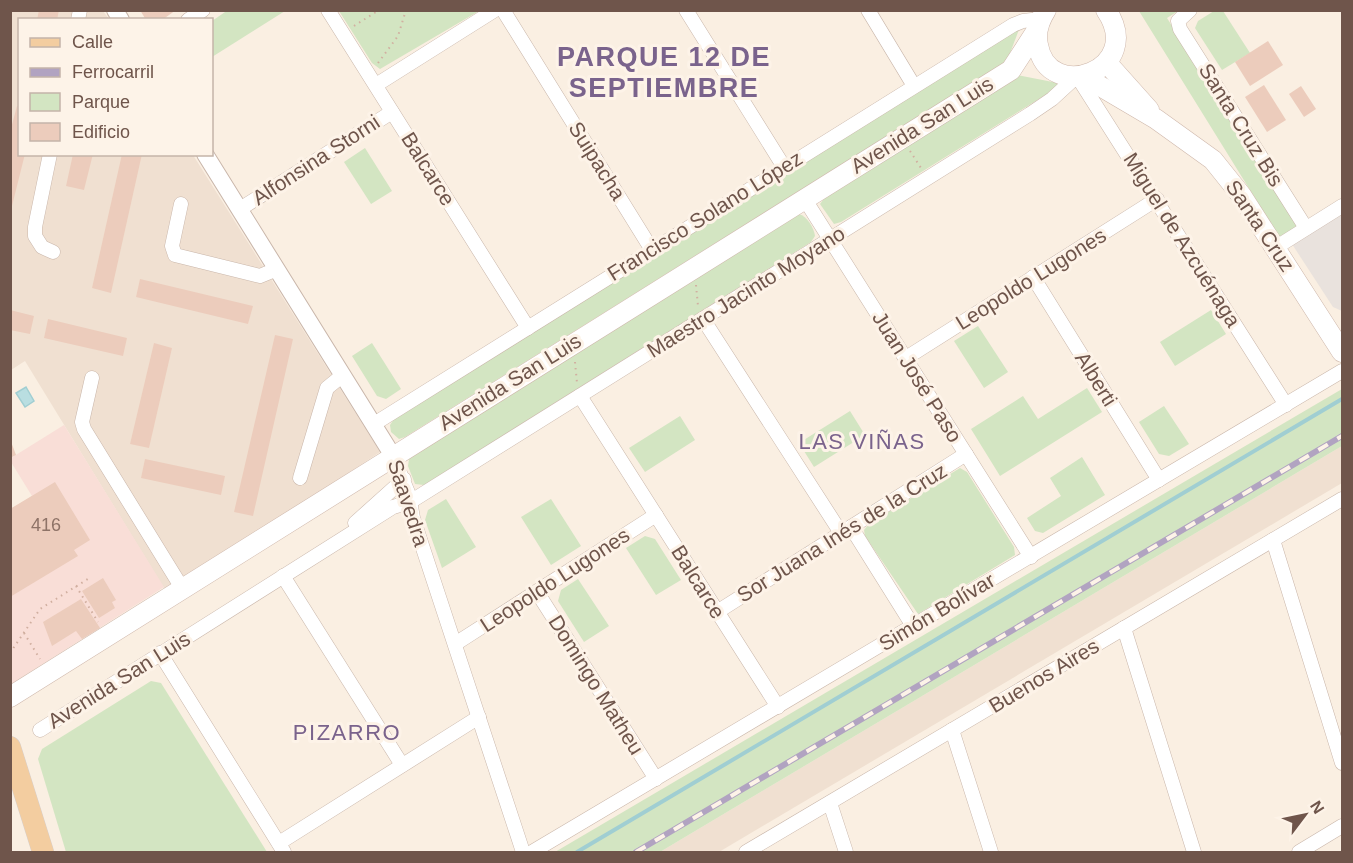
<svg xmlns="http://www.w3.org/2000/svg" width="1353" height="863" font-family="Helvetica,sans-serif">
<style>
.residential{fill:#f0e0d1}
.commercial{fill:#f9ded7}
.industrial{fill:#e9e2dd}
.green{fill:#d3e5c2}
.water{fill:#b9dee1;stroke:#a0ced2;stroke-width:1.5}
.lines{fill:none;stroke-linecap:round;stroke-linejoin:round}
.stream{stroke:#a0ced2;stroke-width:4}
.building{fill:#ecccbc}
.minor-casing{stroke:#c9b6aa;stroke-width:15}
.tertiary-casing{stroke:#c9b6aa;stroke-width:18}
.secondary-casing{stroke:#ceb7ab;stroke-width:21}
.primary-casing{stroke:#d7cfcd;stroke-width:22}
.path{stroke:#d1afa0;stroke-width:2;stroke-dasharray:1.5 4.5;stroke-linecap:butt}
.minor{stroke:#fff;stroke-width:14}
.tertiary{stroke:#fff;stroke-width:16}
.secondary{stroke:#fff;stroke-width:20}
.primary{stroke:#f3cda0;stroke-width:21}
.rail-casing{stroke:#b1a3c1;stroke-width:6}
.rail{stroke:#fdf3e8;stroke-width:4;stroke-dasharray:11;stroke-linecap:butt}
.labels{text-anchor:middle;stroke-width:6;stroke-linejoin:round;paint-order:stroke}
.number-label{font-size:18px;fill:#8e7367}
.street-label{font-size:21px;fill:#6f554b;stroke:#fdf3e8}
.neighbourhood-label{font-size:22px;letter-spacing:1.5px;fill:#7a638c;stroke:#fdf3e8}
.district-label{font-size:27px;font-weight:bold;letter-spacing:1.5px;fill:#7a638c;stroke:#fdf3e8}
</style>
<rect width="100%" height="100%" fill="#faefe2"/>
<g class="residential">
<path d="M11,11H103L109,19L20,20V154L193,155L380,452L167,593L25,361L11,370Z"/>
<path d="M1342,446V483L719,852H660Z"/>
</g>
<path class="commercial" d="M64,425L164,587L11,684V509L32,496L11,462V458Z"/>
<path class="industrial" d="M1342,213V311L1333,307L1292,244Z"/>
<g class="green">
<path d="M228,10H285V11L212,57V21Z"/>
<path d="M339,11H479L380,69L372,63Z"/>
<path d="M1139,11H1178L1167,18L1304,237L1286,248Z"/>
<path d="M1214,11H1223L1250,53L1222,70L1195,28L1198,21Z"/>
<path d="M1020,27L1007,61L405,437L399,439L391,432L390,425L394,419Z"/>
<path d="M1017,75L1063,84L841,222L834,224L820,204L826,196Z"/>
<path d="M365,148L392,191L371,204L344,162Z"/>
<path d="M799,214C807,216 814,228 815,236L811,242L424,485L415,484L408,466L409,459L413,455Z"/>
<path d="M1211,310L1226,334L1175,366L1160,342Z"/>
<path d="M978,326L1008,372L984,388L954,341Z"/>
<path d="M372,343L401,389L386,399L377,396L352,356Z"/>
<path d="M1087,388L1102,412L1000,476L971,429L1023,396L1038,419Z"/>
<path d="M1342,389V446L660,852H555Z"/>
<path d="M1164,406L1189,444L1169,456L1159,454L1139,422Z"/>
<path d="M850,411L865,435L814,467L799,443Z"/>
<path d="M680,416L695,440L645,472L629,448Z"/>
<path d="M1082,457L1105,495L1043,533L1035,531L1027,518L1061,496L1050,478Z"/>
<path d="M960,468L967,472L1014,547L1015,555L918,614L865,536L864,530L869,524Z"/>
<path d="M446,499L476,547L442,568L425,520L428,510Z"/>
<path d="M551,499L581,546L551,565L521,517Z"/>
<path d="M645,536L655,539L681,580L656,595L626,548Z"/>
<path d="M578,579L609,626L584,642L558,601L561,590Z"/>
<path d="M151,681L161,683L267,852H66L38,759L42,749Z"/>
</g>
<path class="water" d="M26,387L34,401L25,407L16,393Z"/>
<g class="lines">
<path class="stream" d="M577,852L1342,399"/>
</g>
<g class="building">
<path d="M39,10H59L57,20H37Z"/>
<path d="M140,10H176L162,20H146Z"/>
<path d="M1268,41L1283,65L1250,86L1235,62Z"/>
<path d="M1264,85L1286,120L1267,132L1245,97Z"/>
<path d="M1301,86L1316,109L1304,117L1289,94Z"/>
<path d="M17,106L20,107V154H25L11,210L10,132Z"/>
<path d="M73,154H93L84,190L66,186Z"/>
<path d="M122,154H142L111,293L92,288Z"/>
<path d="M140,279L253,306L248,324L136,297Z"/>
<path d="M10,310L34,316L30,334L10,330Z"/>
<path d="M48,319L127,338L123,356L44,338Z"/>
<path d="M275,335L293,339L253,516L234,512Z"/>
<path d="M154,343L172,348L149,448L130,444Z"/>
<path d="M10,439L16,455L10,458Z"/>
<path d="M145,459L225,476L221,495L141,478Z"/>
<path d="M55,482L90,540L74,550L78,556L10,597V509Z"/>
<path d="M103,578L116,600L112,602L115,608L99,618L82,591Z"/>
<path d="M81,599L100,628L82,639L76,631L52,646L43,622Z"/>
</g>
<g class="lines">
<g class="minor-casing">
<g id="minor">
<path d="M328,10L528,328"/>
<path d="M503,10L652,250"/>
<path d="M686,10L784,167"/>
<path d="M868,10L914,86"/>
<path d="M1190,10L1178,21L1180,29L1306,228"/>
<path d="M78,20L80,10"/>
<path d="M188,20L203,10"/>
<path d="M376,85L495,10"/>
<path d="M50,154L35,227V236L42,247L53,252"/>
<path d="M804,198L1031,557"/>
<path d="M181,204L172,246L175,255L260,276L277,269"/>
<path d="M240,209L392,112"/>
<path d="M1275,248L1342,206"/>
<path d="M1033,277L1159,480"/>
<path d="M703,319L841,533"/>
<path d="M906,358L1157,199"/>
<path d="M92,378L82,422L84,429L182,588"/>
<path d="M580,396L778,707"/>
<path d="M374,424L1013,25L1023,21L1041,19"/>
<path d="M393,456L409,495L413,518L523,852"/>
<path d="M300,478L327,388L343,375"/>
<path d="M355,523L404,479"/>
<path d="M851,527L913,626"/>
<path d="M1273,540L1342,763"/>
<path d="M283,576L402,765"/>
<path d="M537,592L656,779"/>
<path d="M717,612L966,454"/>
<path d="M1124,628L1194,852"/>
<path d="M455,644L656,515"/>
<path d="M160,653L284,852"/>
<path d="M40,730L393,507L410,502L1030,114L1052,99L1077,76L1286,405"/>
<path d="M952,730L991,852"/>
<path d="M830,803L846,852"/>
<path d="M279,843L479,717"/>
<path d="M532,852L1342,371"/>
<path d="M746,852L1342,499"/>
<path d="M1299,852L1342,826"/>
</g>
</g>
<g class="tertiary-casing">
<g id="tertiary">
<path d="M115,10L121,20"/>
<path d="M205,154L393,456"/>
</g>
</g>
<g class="secondary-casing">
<g id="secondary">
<path d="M1046,10C1039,21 1035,32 1038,45C1048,105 1147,70 1106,10"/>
<path d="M1107,63L1149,110"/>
<path d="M1083,76L1156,119L1213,160L1241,195L1342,352"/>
<path d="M10,697L1011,70L1037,30"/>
</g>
</g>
<g class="primary-casing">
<path id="primary" d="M10,747L43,852"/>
</g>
<g class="path">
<path d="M354,26L379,10"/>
<path d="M378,63L398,36L406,10"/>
<path d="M910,151L921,168"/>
<path d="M696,285L698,306"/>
<path d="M575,362L577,383"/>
<path d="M76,586L98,622"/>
<path d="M24,633L40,659"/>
<path d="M10,653L40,609L91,577"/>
</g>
<use href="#minor" class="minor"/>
<use href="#tertiary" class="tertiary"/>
<use href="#secondary" class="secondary"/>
<use href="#primary" class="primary"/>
<g class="rail-casing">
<path id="rail" d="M636,852L1342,436"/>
</g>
<use href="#rail" class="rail"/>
</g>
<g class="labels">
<g class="number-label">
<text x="46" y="531">416</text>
</g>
<g class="street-label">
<text transform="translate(922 125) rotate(-32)" y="7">Avenida San Luis</text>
<text transform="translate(1241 125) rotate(58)" y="7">Santa Cruz Bis</text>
<text transform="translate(316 160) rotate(-33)" y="7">Alfonsina Storni</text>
<text transform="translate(597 161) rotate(58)" y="7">Suipacha</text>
<text transform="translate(428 169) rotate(58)" y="7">Balcarce</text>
<text transform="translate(705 216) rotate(-32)" y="7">Francisco Solano López</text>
<text transform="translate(1260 226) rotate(56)" y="7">Santa Cruz</text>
<text transform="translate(1182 240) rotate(58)" y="7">Miguel de Azcuénaga</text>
<text transform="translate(1031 279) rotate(-32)" y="7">Leopoldo Lugones</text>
<text transform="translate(746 292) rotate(-32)" y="7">Maestro Jacinto Moyano</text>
<text transform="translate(917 377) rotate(58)" y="7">Juan José Paso</text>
<text transform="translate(1096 379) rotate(58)" y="7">Alberti</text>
<text transform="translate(510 382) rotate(-32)" y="7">Avenida San Luis</text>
<text transform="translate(408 503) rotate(72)" y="7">Saavedra</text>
<text transform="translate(842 533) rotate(-32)" y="7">Sor Juana Inés de la Cruz</text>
<text transform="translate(555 580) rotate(-33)" y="7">Leopoldo Lugones</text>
<text transform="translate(698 582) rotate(58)" y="7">Balcarce</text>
<text transform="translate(937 612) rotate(-31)" y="7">Simón Bolívar</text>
<text transform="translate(1044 676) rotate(-31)" y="7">Buenos Aires</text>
<text transform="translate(119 680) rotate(-32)" y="7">Avenida San Luis</text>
<text transform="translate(596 685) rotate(58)" y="7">Domingo Matheu</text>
</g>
<g class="neighbourhood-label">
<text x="862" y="449">LAS VIÑAS</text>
<text x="347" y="740">PIZARRO</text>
</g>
<g class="district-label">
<text x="664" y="66">PARQUE 12 DE<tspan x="664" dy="31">SEPTIEMBRE</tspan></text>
</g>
</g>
<rect width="1353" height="863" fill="none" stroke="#6f554b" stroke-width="24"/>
<rect x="18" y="18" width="195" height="138" fill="#fdf3e8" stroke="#c4b4a9" stroke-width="1.5"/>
<rect x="30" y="38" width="30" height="9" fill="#f3cda0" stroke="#c4b4a9" stroke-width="1.5"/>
<text x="72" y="48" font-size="18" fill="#6f554b">Calle</text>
<rect x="30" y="68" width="30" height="9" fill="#b1a3c1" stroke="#c4b4a9" stroke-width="1.5"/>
<text x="72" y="78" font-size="18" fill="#6f554b">Ferrocarril</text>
<rect x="30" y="93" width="30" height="18" fill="#d3e5c2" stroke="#c4b4a9" stroke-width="1.5"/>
<text x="72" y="108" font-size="18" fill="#6f554b">Parque</text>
<rect x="30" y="123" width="30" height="18" fill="#ecccbc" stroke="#c4b4a9" stroke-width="1.5"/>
<text x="72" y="138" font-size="18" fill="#6f554b">Edificio</text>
<g transform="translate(1305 815) rotate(58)" stroke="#fdf3e8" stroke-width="4.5" paint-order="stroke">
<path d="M0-4.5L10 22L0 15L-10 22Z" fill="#6f554b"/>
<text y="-9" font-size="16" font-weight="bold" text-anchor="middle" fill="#6f554b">N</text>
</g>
</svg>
